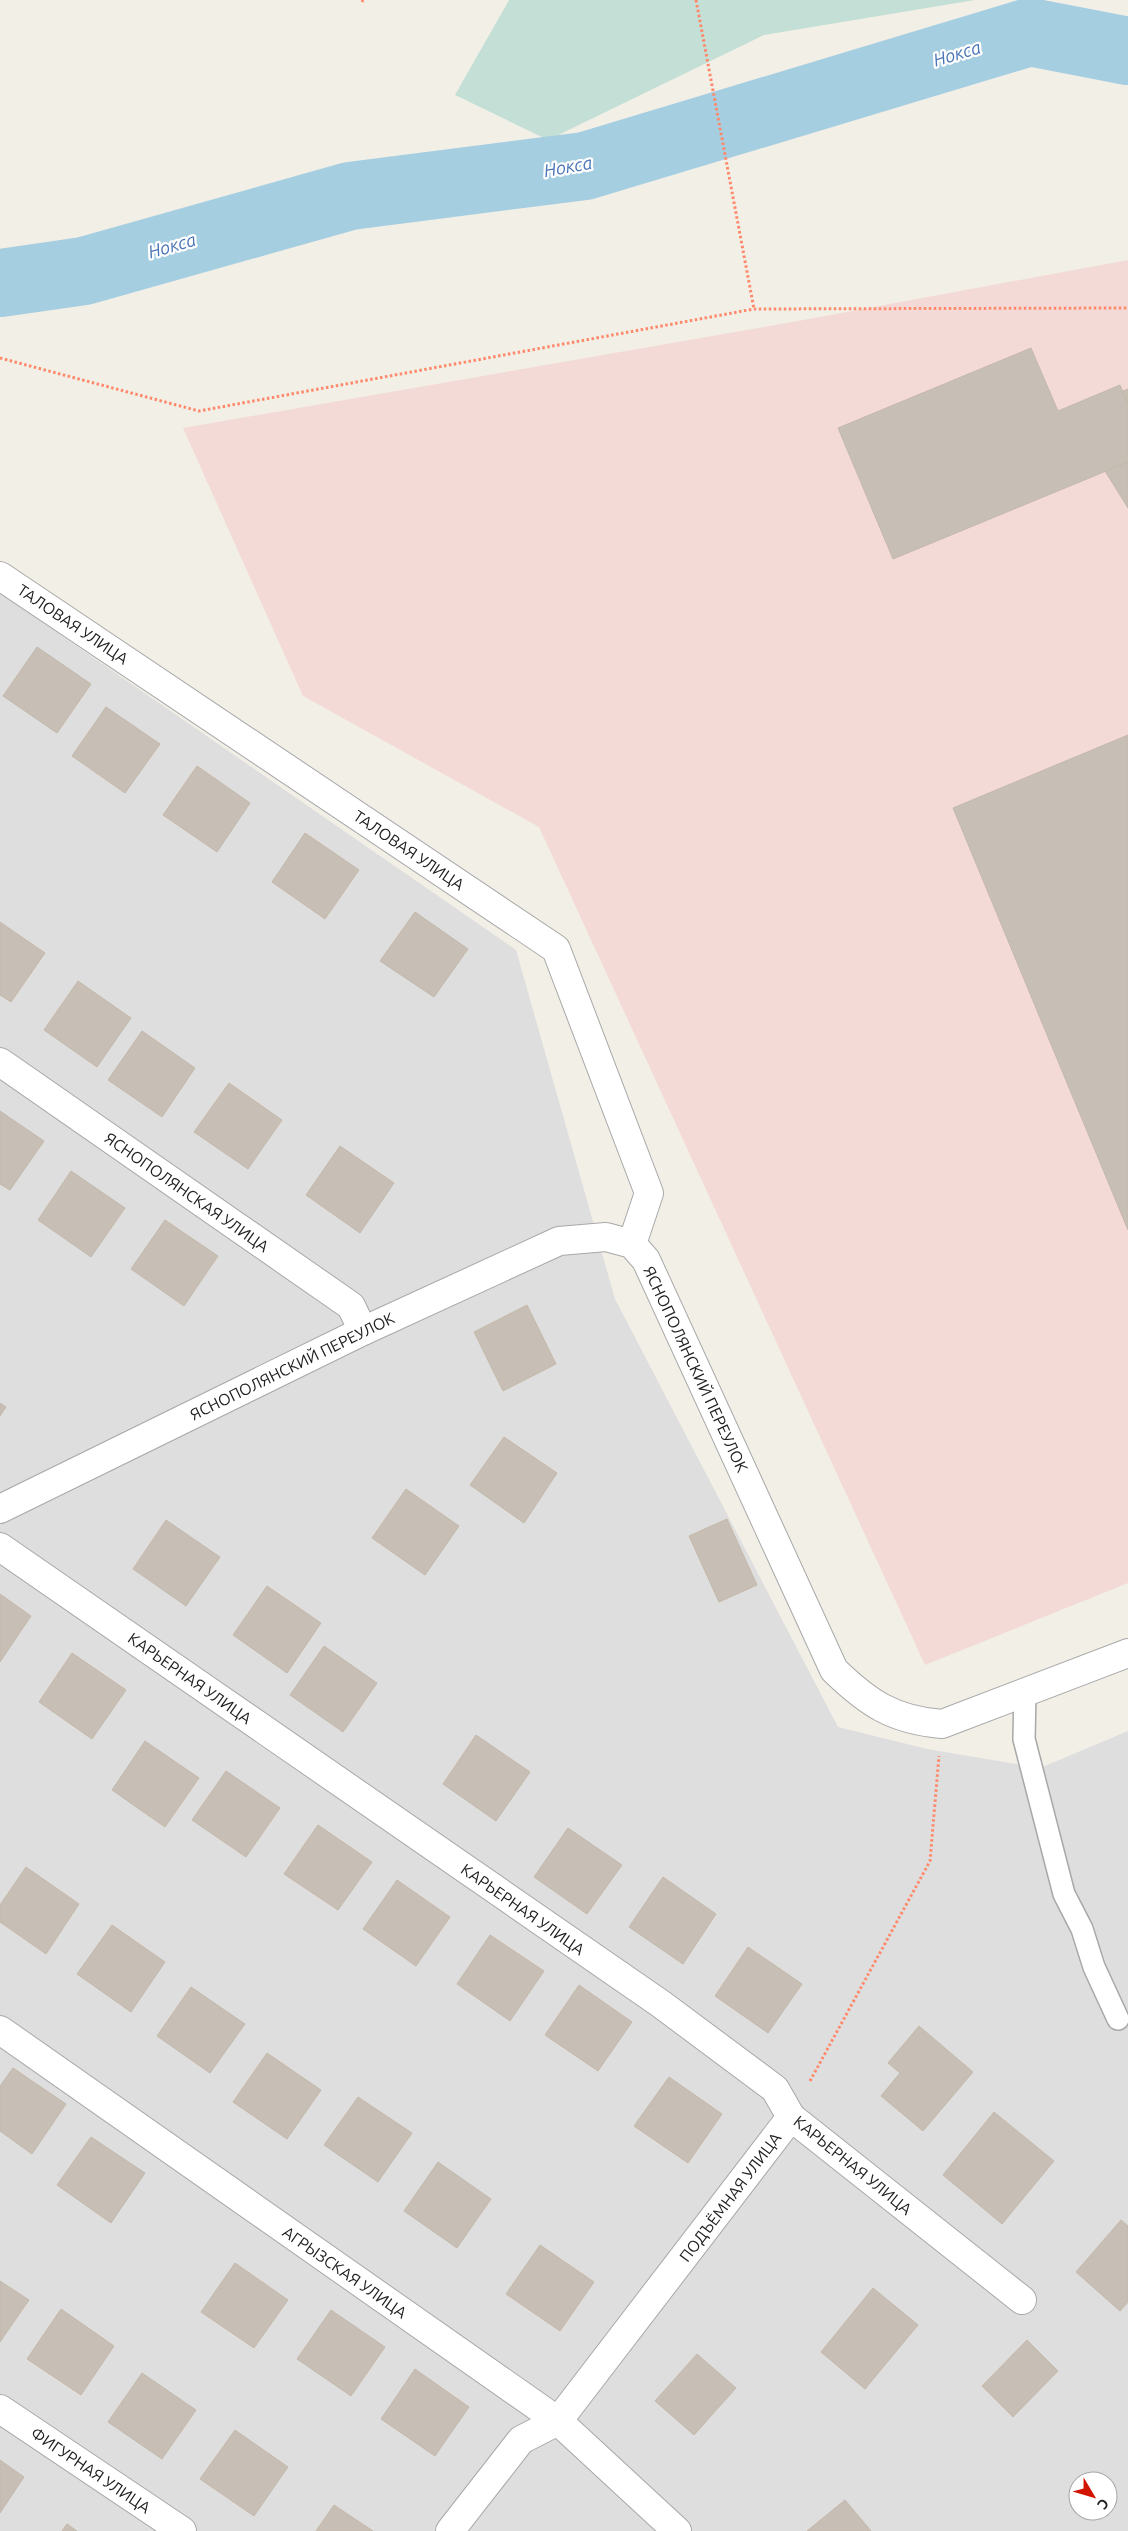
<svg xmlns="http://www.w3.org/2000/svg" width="1128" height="2531" font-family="Ubuntu,sans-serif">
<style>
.residential{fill:#dfdede;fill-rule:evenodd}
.commercial{fill:#f3dad7}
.wetland{fill:#c4e0d6}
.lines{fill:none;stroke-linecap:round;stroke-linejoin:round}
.river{stroke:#a6cee1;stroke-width:68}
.building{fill:#c7bfb6;stroke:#c4b8a9}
.lane-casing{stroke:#a8a8a8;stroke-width:24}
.street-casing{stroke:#a8a8a8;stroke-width:30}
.path{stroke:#ff896b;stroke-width:3;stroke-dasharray:2.5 2.5;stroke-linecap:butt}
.lane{stroke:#fff;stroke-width:21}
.street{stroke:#fff;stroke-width:28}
.labels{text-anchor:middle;stroke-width:4.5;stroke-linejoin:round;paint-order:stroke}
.street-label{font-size:16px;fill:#212121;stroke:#fff}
.water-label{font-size:18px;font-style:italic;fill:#4874b6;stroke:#fff}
</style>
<rect width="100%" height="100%" fill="#f2efe7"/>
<path class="residential" d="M0,593L516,950L615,1299L838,1727L927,1749L1040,1768L1128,1731V2531H0ZM1078,2481H1108V2511H1078Z"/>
<path class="commercial" d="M1128,260V1583L925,1665L539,827L303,696L183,428L787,323Z"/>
<path class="wetland" d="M509,0H975L764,35L548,140L455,95Z"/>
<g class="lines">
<path class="river" d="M0,283L84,271L350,196L585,166L1030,32L1128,51"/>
</g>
<g class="building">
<path d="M1031,348L1058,411L1120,385L1128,404V462L893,559L838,428Z"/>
<path d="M1128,389V404L1123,391Z"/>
<path d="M1128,462V508L1105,471Z"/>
<path d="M37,647L91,684L57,733L3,696Z"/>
<path d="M106,707L160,744L125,793L72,756Z"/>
<path d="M1128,735V1230L953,808Z"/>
<path d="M197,766L250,803L217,852L163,815Z"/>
<path d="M305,833L359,870L325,919L272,882Z"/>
<path d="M415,912L468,949L434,997L380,961Z"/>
<path d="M0,922L45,953L11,1002L0,995Z"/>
<path d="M78,981L131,1018L97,1067L44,1030Z"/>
<path d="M142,1031L195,1068L162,1117L108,1080Z"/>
<path d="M229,1083L282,1120L248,1169L194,1132Z"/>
<path d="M0,1111L44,1141L10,1190L0,1184Z"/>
<path d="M340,1146L394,1183L360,1233L306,1195Z"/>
<path d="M71,1171L125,1208L91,1257L38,1220Z"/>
<path d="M165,1220L218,1256L184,1306L131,1269Z"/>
<path d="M527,1305L556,1364L503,1391L474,1332Z"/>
<path d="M0,1403L6,1407L0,1416Z"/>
<path d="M504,1437L557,1473L524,1523L470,1485Z"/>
<path d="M406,1489L459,1526L425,1575L372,1538Z"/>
<path d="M727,1519L757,1585L719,1602L689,1536Z"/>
<path d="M166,1520L220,1557L186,1606L133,1569Z"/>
<path d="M267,1586L321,1623L287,1673L233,1635Z"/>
<path d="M0,1594L31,1616L0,1662Z"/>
<path d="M324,1646L377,1683L343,1732L290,1695Z"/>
<path d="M72,1653L126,1690L92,1739L39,1702Z"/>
<path d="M476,1735L530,1772L496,1821L443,1784Z"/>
<path d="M145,1741L199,1778L165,1827L112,1790Z"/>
<path d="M226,1771L280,1808L246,1857L192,1820Z"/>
<path d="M318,1825L372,1862L338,1910L284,1874Z"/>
<path d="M568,1828L622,1865L587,1914L534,1877Z"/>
<path d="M26,1867L79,1904L46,1954L0,1922V1905Z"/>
<path d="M663,1877L716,1914L683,1964L629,1927Z"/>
<path d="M397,1880L450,1917L416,1966L363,1929Z"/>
<path d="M112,1925L165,1962L131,2012L77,1974Z"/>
<path d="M490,1935L544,1971L510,2021L457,1984Z"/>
<path d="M748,1947L802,1984L768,2033L715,1996Z"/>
<path d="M579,1985L632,2022L598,2071L545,2035Z"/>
<path d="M191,1987L245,2024L210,2073L157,2036Z"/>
<path d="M919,2026L973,2072L923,2131L881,2096L900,2073L888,2063Z"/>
<path d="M267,2053L321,2090L287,2139L233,2102Z"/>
<path d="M13,2068L66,2104L32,2154L0,2131V2086Z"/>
<path d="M669,2077L722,2114L688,2163L634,2126Z"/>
<path d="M358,2097L412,2133L378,2182L324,2145Z"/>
<path d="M994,2112L1054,2161L1002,2224L943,2175Z"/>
<path d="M91,2137L145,2173L111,2223L57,2185Z"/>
<path d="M438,2162L491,2199L457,2248L404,2211Z"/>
<path d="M1121,2220L1128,2226V2302L1120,2311L1076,2272Z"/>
<path d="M540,2245L594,2282L560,2331L506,2294Z"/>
<path d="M235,2263L288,2300L254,2348L201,2312Z"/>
<path d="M0,2281L29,2300L0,2342Z"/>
<path d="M873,2288L918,2325L865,2389L821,2352Z"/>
<path d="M61,2309L114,2346L81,2395L27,2359Z"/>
<path d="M331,2310L385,2347L351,2396L297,2359Z"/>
<path d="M1027,2340L1058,2371L1013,2417L982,2386Z"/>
<path d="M697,2354L736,2388L694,2435L655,2401Z"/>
<path d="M415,2369L469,2407L435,2456L381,2419Z"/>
<path d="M142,2373L196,2410L162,2459L108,2422Z"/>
<path d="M235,2430L288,2467L254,2516L200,2479Z"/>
<path d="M0,2460L24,2477L0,2513Z"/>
<path d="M845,2500L871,2531H807Z"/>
<path d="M334,2505L373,2531H316Z"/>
<path d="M67,2524L77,2531H62Z"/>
</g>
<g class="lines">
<g class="lane-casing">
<path id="lane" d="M1025,1692L1024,1739L1064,1894L1082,1929L1094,1967L1118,2019"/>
</g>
<g class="street-casing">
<g id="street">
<path d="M0,576L556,949L649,1193L632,1244"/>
<path d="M0,1062L351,1306L363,1331"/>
<path d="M0,1509L363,1331L559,1241L606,1237L632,1244L646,1260L834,1670C868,1703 893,1720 942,1724L1128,1653"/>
<path d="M0,1547L661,2004L775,2089L791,2117L1022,2300"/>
<path d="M0,2030L558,2421L677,2531"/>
<path d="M0,2409L182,2531"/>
<path d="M450,2531L521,2440L558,2421L791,2117"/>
</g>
</g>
<g class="path">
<path d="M696,0L754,309"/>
<path d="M362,2L363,0"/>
<path d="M0,358L199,411L754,309L1128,308"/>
<path d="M810,2081L930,1861L939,1756"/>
</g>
<use href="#lane" class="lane"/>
<use href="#street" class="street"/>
</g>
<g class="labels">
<g class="street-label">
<text transform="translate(73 624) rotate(34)" y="6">ТАЛОВАЯ УЛИЦА</text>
<text transform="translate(409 850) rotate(34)" y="6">ТАЛОВАЯ УЛИЦА</text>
<text transform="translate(187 1192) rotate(35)" y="6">ЯСНОПОЛЯНСКАЯ УЛИЦА</text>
<text transform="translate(292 1366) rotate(-26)" y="6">ЯСНОПОЛЯНСКИЙ ПЕРЕУЛОК</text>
<text transform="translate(696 1369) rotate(65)" y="6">ЯСНОПОЛЯНСКИЙ ПЕРЕУЛОК</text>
<text transform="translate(190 1678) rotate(35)" y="6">КАРЬЕРНАЯ УЛИЦА</text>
<text transform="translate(523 1909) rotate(35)" y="6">КАРЬЕРНАЯ УЛИЦА</text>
<text transform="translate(853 2165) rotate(39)" y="6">КАРЬЕРНАЯ УЛИЦА</text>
<text transform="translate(730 2197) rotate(-53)" y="6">ПОДЪЁМНАЯ УЛИЦА</text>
<text transform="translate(345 2272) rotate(35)" y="6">АГРЫЗСКАЯ УЛИЦА</text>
<text transform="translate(91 2470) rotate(34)" y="6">ФИГУРНАЯ УЛИЦА</text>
</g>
<g class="water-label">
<text transform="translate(957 54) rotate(-17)" y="6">Нокса</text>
<text transform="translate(568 167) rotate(-10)" y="6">Нокса</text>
<text transform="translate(172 246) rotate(-16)" y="6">Нокса</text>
</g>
</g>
<g transform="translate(1093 2496) rotate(128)"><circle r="24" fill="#ffffff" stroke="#a6a6a6"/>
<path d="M0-4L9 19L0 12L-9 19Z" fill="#d21400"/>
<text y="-8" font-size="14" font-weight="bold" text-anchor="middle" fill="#212121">С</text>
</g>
</svg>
